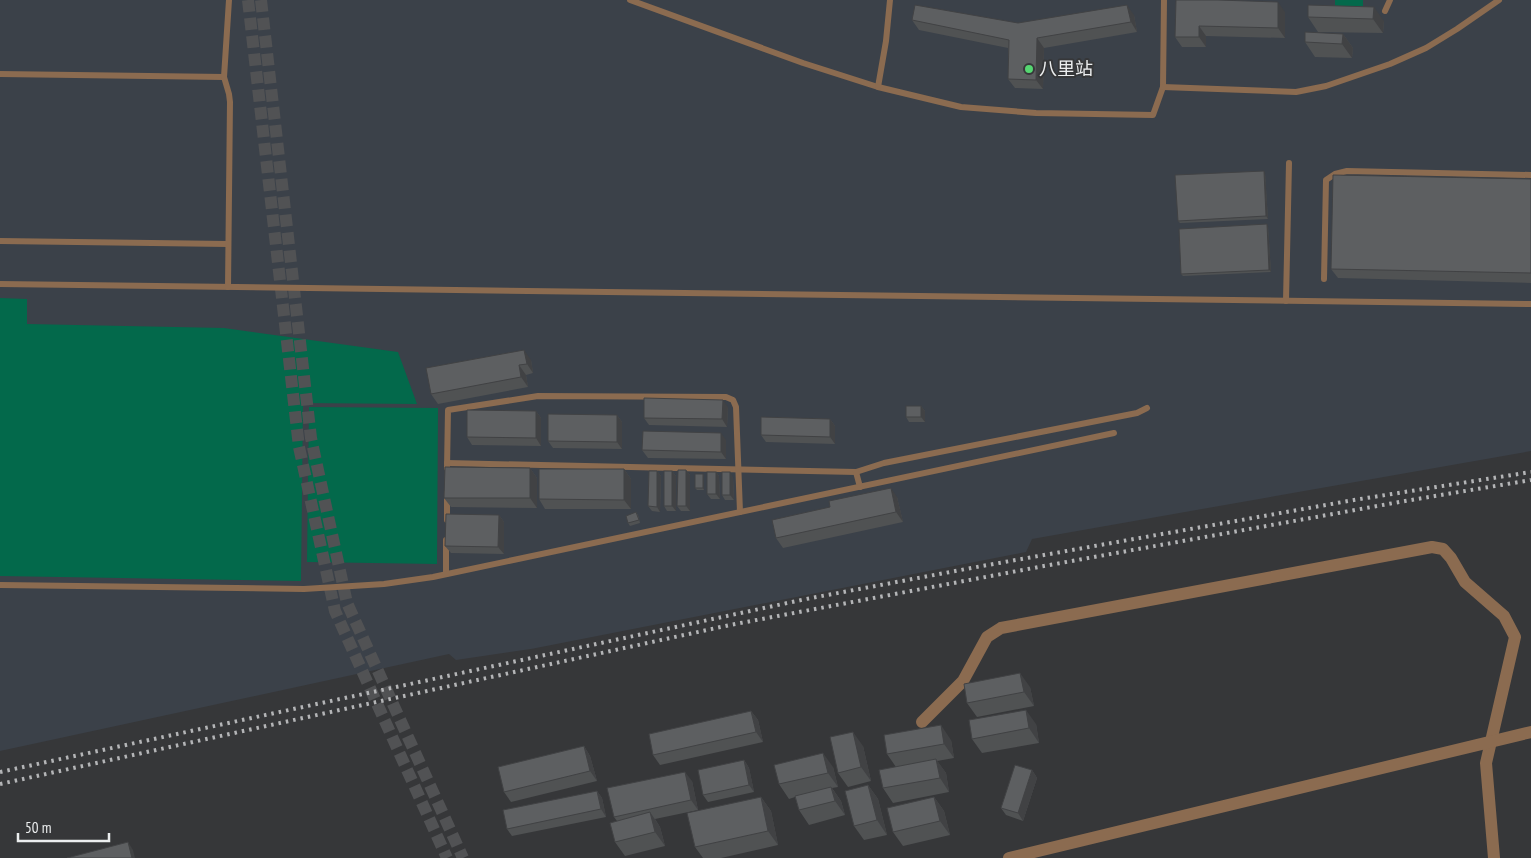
<svg xmlns="http://www.w3.org/2000/svg" width="1531" height="858" font-family="'PT Sans Narrow','Noto Sans SC',sans-serif">
<style>
.built{fill:#3b4149}
.green{fill:#03694b}
.lines{fill:none;stroke-linecap:round;stroke-linejoin:round}
.secondary-tunnel{stroke:#515254;stroke-width:12;stroke-dasharray:12 6;stroke-linecap:butt}
.service{stroke:#8b6b50;stroke-width:6}
.minor{stroke:#8b6b50;stroke-width:12}
.tertiary{stroke:#8b6b50;stroke-width:12}
.rail{stroke:#b4b5b7;stroke-width:4;stroke-dasharray:2.5 5;stroke-linecap:butt}
.wall{fill:#505253}
.shaded-wall{fill:#414244}
.building{fill:#5d5f61;stroke:#414244}
.poi-dot{fill:#55d671;stroke:#363739;stroke-width:2}
.labels{text-anchor:middle;stroke-width:4;stroke-linejoin:round;paint-order:stroke}
.poi-label{font-size:18px;fill:#eceeef;stroke:#363739;text-anchor:start}
</style>
<rect width="100%" height="100%" fill="#363739"/>
<path class="built" d="M0,0H1531V451L1032,539L1026,552L531,649L456,660L449,654L0,751Z"/>
<g class="green">
<path d="M1335,0H1363V9L1335,8Z"/>
<path d="M0,298L27,299V324L224,328L398,352L417,404L303,403L301,581L0,576Z"/>
<path d="M309,407L438,408L437,564L307,562Z"/>
</g>
<g class="lines">
<g class="secondary-tunnel">
<path d="M248,0L299,447L335,611L447,858"/>
<path d="M261,0L311,438L347,603L463,858"/>
</g>
<g class="service">
<path d="M630,0L803,63L878,87L961,107L1036,113L1153,115L1163,87L1164,0"/>
<path d="M1385,11L1390,0"/>
<path d="M0,74L224,77"/>
<path d="M878,87L886,41L890,0"/>
<path d="M1163,87L1296,92L1326,86L1390,64L1426,48L1457,29L1499,0"/>
<path d="M0,241L228,244"/>
<path d="M1324,279L1326,180L1335,174L1347,171L1531,175"/>
<path d="M0,284L1531,304"/>
<path d="M228,287L230,102L229,94L224,77L229,0"/>
<path d="M1286,301L1289,163"/>
<path d="M447,463L856,472L884,463L1137,413L1147,408"/>
<path d="M447,468L448,410L538,396L726,397L733,400L736,407L740,512"/>
<path d="M856,472L860,487"/>
<path d="M447,520V493"/>
<path d="M446,574V540"/>
<path d="M0,585L304,589L384,584L433,577L1114,433"/>
</g>
<path class="minor" d="M922,722L963,681L987,637L1001,628L1432,547L1443,549L1451,558L1465,582L1504,616L1515,637L1486,763L1494,858"/>
<path class="tertiary" d="M1009,858L1531,732"/>
<g class="rail">
<path d="M0,772L806,599L982,566L1354,500L1531,472"/>
<path d="M0,784L730,625L1044,566L1405,501L1531,480"/>
</g>
</g>
<g class="wall">
<path d="M1226,1L1285,12V38L1206,36V47H1182L1175,37Z"/>
<path d="M1308,5L1384,21L1383,33L1318,32L1308,17Z"/>
<path d="M1134,15L1137,32L1044,48L1043,89L1015,88L1008,79V48L919,30L912,20L1018,23Z"/>
<path d="M1343,34L1353,48L1352,58L1315,57L1305,42Z"/>
<path d="M1265,173L1268,219L1180,223L1178,221Z"/>
<path d="M1531,179V283L1338,278L1331,269Z"/>
<path d="M1268,226L1271,272L1183,276L1181,274Z"/>
<path d="M531,360L533,373L526,375L528,387L438,404L431,394Z"/>
<path d="M921,406L925,411V422H909L906,417Z"/>
<path d="M728,407L727,427L649,425L644,418Z"/>
<path d="M536,411L541,418V446L472,445L467,437Z"/>
<path d="M617,415L622,422V449L553,448L548,441Z"/>
<path d="M830,419L835,426V444L766,442L761,435Z"/>
<path d="M726,440V459L648,458L642,450Z"/>
<path d="M530,468L537,478V508L451,507L444,498Z"/>
<path d="M624,469L631,479V509H545L539,499Z"/>
<path d="M686,470L690,475V511H681L677,506Z"/>
<path d="M657,471L661,476L660,512L652,511L648,506Z"/>
<path d="M672,471L676,476V511H667L664,506Z"/>
<path d="M716,472L719,476L720,499H711L707,494Z"/>
<path d="M703,474L704,477V490H697L695,488Z"/>
<path d="M733,477L734,500H725L722,495Z"/>
<path d="M897,497L903,522L783,548L776,538Z"/>
<path d="M636,512L638,515L640,523L630,526L628,523Z"/>
<path d="M499,515L504,522V554L451,553L445,546Z"/>
<path d="M1030,687L1034,706L977,717L967,703Z"/>
<path d="M751,711L758,720L763,742L660,765L653,755Z"/>
<path d="M1036,724L1039,743L982,753L972,739Z"/>
<path d="M951,740L954,758L937,761L946,773L949,792L893,803L883,788L896,767L887,754Z"/>
<path d="M584,746L590,756L597,781L511,802L504,792Z"/>
<path d="M863,746L871,781L848,787L838,773Z"/>
<path d="M744,760L749,768L754,792L708,802L703,795Z"/>
<path d="M833,767L838,787L832,788L841,801L845,815L809,825L799,810L795,797L789,799L779,784Z"/>
<path d="M1032,770L1037,778L1023,821L1006,815L1001,808Z"/>
<path d="M692,781L698,810L655,819L660,827L665,846L625,856L615,842L617,821L614,817Z"/>
<path d="M868,785L878,799L887,835L864,840L854,826Z"/>
<path d="M597,791L602,798L606,817L512,836L507,829Z"/>
<path d="M761,797L771,811L778,845L721,858H703L695,847Z"/>
<path d="M934,797L944,811L950,835L903,846L893,832Z"/>
</g>
<g class="shaded-wall">
<path d="M1278,2L1285,12V38L1278,28Z"/>
<path d="M1127,5L1134,15L1137,32L1131,22Z"/>
<path d="M1374,7L1384,21L1383,33L1373,19Z"/>
<path d="M1199,26L1206,36V47L1199,37Z"/>
<path d="M1343,34L1353,48L1352,58L1342,44Z"/>
<path d="M1037,38L1044,48L1043,89L1036,80Z"/>
<path d="M1264,171L1265,173L1268,219L1266,216Z"/>
<path d="M1267,224L1268,226L1271,272L1269,270Z"/>
<path d="M524,350L531,360L533,373L527,364Z"/>
<path d="M519,365L526,375L528,387L521,377Z"/>
<path d="M723,400L728,407L727,427L722,419Z"/>
<path d="M921,406L925,411V422L921,417Z"/>
<path d="M536,411L541,418V446L536,438Z"/>
<path d="M617,415L622,422V449L617,442Z"/>
<path d="M830,419L835,426V444L830,437Z"/>
<path d="M721,433L726,440V459L721,452Z"/>
<path d="M530,468L537,478V508L530,498Z"/>
<path d="M624,469L631,479V509L624,500Z"/>
<path d="M686,470L690,475V511L686,506Z"/>
<path d="M657,471L661,476L660,512L657,507Z"/>
<path d="M672,471L676,476V511L672,506Z"/>
<path d="M716,472L719,476L720,499L716,494Z"/>
<path d="M730,472L733,477L734,500L730,495Z"/>
<path d="M703,474L704,477V490L703,488Z"/>
<path d="M891,488L897,497L903,522L896,512Z"/>
<path d="M499,515L504,522V554L498,547Z"/>
<path d="M1020,673L1030,687L1034,706L1024,692Z"/>
<path d="M1026,710L1036,724L1039,743L1029,728Z"/>
<path d="M751,711L758,720L763,742L756,732Z"/>
<path d="M941,725L951,740L954,758L944,744Z"/>
<path d="M853,732L863,746L871,781L861,767Z"/>
<path d="M584,746L590,756L597,781L590,771Z"/>
<path d="M823,753L833,767L838,787L828,773Z"/>
<path d="M936,759L946,773L949,792L940,778Z"/>
<path d="M744,760L749,768L754,792L749,785Z"/>
<path d="M1032,770L1037,778L1023,821L1018,813Z"/>
<path d="M685,772L692,781L698,810L691,800Z"/>
<path d="M868,785L878,799L887,835L877,820Z"/>
<path d="M831,787L841,801L845,815L835,801Z"/>
<path d="M597,791L602,798L606,817L601,809Z"/>
<path d="M761,797L771,811L778,845L768,831Z"/>
<path d="M934,797L944,811L950,835L940,821Z"/>
<path d="M650,812L660,827L665,846L655,832Z"/>
<path d="M128,842L133,850L135,858H132Z"/>
</g>
<g class="building">
<path d="M1176,0H1218L1278,2V28L1199,26V37H1175Z"/>
<path d="M915,5L1018,23L1127,5L1131,22L1037,38L1036,80L1008,79L1009,40L912,20Z"/>
<path d="M1308,5L1374,7L1373,19L1308,17Z"/>
<path d="M1305,32L1343,34L1342,44L1305,42Z"/>
<path d="M1264,171L1266,216L1178,221L1175,175Z"/>
<path d="M1333,175L1531,179V273L1331,269Z"/>
<path d="M1267,224L1269,270L1181,274L1179,229Z"/>
<path d="M524,350L527,364L519,365L521,377L431,394L426,368Z"/>
<path d="M644,398L723,400L722,419L644,418Z"/>
<rect x="906" y="406" width="15" height="11"/>
<path d="M467,410L536,411V438L467,437Z"/>
<path d="M548,414L617,415V442L548,441Z"/>
<path d="M761,417L830,419V437L761,435Z"/>
<path d="M643,431L721,433V452L642,450Z"/>
<path d="M445,467L530,468V498H444Z"/>
<path d="M539,469H624V500L539,499Z"/>
<path d="M678,470H686V506H677Z"/>
<path d="M649,471H657V507L648,506Z"/>
<rect x="664" y="471" width="8" height="35"/>
<rect x="707" y="472" width="9" height="22"/>
<rect x="722" y="472" width="8" height="23"/>
<rect x="695" y="474" width="8" height="14"/>
<path d="M891,488L896,512L776,538L772,520L830,507L829,501Z"/>
<path d="M636,512L639,520L628,523L626,516Z"/>
<path d="M446,514L499,515L498,547L445,546Z"/>
<path d="M1020,673L1024,692L967,703L964,684Z"/>
<path d="M1026,710L1029,728L972,739L969,720Z"/>
<path d="M751,711L756,732L653,755L649,734Z"/>
<path d="M941,725L944,744L887,754L884,735Z"/>
<path d="M853,732L861,767L838,773L830,737Z"/>
<path d="M584,746L590,771L504,792L498,767Z"/>
<path d="M823,753L828,773L779,784L774,765Z"/>
<path d="M936,759L940,778L883,788L879,770Z"/>
<path d="M744,760L749,785L703,795L698,770Z"/>
<path d="M1015,765L1032,770L1018,813L1001,808Z"/>
<path d="M685,772L691,800L614,817L607,788Z"/>
<path d="M868,785L877,820L854,826L845,791Z"/>
<path d="M831,787L835,801L799,810L795,796Z"/>
<path d="M597,791L601,809L507,829L503,810Z"/>
<path d="M761,797L768,831L695,847L687,813Z"/>
<path d="M934,797L940,821L893,832L887,808Z"/>
<path d="M650,812L655,832L615,842L610,823Z"/>
<path d="M128,842L132,858H67Z"/>
</g>
<circle class="poi-dot" cx="1029" cy="69" r="5"/>
<g class="labels">
<g class="poi-label">
<text x="1039" y="75">八里站</text>
</g>
</g>
<path d="M18 833v8h91v-8" fill="none" stroke="#eceeef" stroke-width="2.5"/>
<text x="25" y="833" font-size="15" fill="#eceeef" stroke="#363739" stroke-width="4" paint-order="stroke">50 m</text>
</svg>
